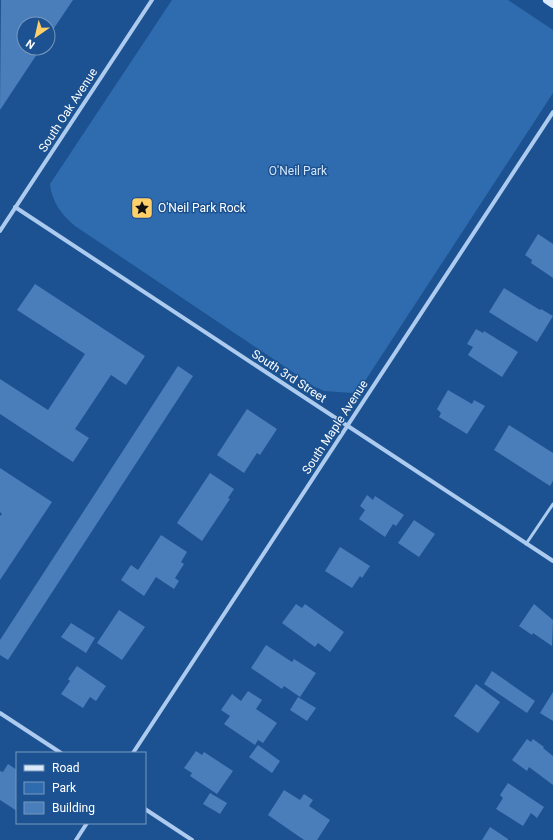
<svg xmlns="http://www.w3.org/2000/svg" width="553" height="840" font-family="Roboto,sans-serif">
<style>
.green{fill:#2f6caf}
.building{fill:#497eba}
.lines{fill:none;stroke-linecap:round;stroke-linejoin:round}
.lane{stroke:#accbee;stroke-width:3}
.street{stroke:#accbee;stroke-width:4}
.secondary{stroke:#d9e8fa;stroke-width:8}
.labels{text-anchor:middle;stroke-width:3;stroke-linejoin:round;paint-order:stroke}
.street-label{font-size:12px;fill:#fff;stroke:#1c5291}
.park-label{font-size:12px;fill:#d2e5fa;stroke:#1c5291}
.poi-label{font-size:12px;fill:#fff;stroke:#1c5291;text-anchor:start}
</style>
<rect width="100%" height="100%" fill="#1c5291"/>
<path class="green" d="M172,0H508L553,30V93L363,384L353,393L324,391L315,387L75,226C61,214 52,202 50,184Z"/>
<g class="building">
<path d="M1,0H73L48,37V24H24V48H41L0,110Z"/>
<path d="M538,234L553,244V278L531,263L532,260L525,255Z"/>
<path d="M35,284L145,356L126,385L111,375L75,429L89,438L73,462L0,414V379L48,410L85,354L17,310Z"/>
<path d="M504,288L540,310L541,309L553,316L537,342L489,312Z"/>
<path d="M476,329L483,333L484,331L518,352L502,377L468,355L473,347L467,344Z"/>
<path d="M178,366L193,376L8,660L0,655V640Z"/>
<path d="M448,390L472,404L474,400L485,406L467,434L439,417L441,413L437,409Z"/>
<path d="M247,409L277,429L260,455L257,453L244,473L217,455Z"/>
<path d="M509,425L553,453V481L550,486L494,450Z"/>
<path d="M0,468L52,502L0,580V516L2,514L0,512Z"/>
<path d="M210,473L234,489L228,498L230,499L202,541L177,523Z"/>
<path d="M367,495L373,500L375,496L404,515L396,526L393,524L385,537L359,519L365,510L360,506Z"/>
<path d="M414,520L435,534L419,557L398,543Z"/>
<path d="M161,535L187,552L181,562L184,564L175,578L179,581L174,589L156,577L144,596L121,580L131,565L138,570Z"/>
<path d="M340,547L370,566L362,578L360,576L352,588L325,571Z"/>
<path d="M296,604L302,608L305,604L344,632L330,652L318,643L315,647L282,623Z"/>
<path d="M534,604L553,620L552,646L533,633L532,635L519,626Z"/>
<path d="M119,610L145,627L122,660L97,643Z"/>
<path d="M71,623L95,638L86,653L61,637Z"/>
<path d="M266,645L292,662L294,659L316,673L300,697L284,686L282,689L251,668Z"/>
<path d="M77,666L106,686L96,701L90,697L83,708L61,694L70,681L68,679Z"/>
<path d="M492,671L535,701L527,713L484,684Z"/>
<path d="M476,684L500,702L478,733L454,716Z"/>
<path d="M248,691L262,700L256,709L277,723L263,743L258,740L255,745L224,724L230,716L221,710L232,694L241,701Z"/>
<path d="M553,692V721L540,713Z"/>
<path d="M298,697L316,708L307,721L290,710Z"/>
<path d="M527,739L531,742L533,739L544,747L543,748L553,756V785L529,767L527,771L512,760Z"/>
<path d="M258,745L280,761L272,773L249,757Z"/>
<path d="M196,751L202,755L204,752L233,771L217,794L190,776L192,773L184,768Z"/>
<path d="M8,764L17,770V811L0,800V771L3,772Z"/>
<path d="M508,783L544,807L537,818L531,813L523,826L496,809L503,798L500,795Z"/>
<path d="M284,790L300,800L304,794L313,800L309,806L330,820L317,840H304L268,815Z"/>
<path d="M210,793L227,803L220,814L203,804Z"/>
<path d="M490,827L508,839V840H482Z"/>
</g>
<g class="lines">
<path class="lane" d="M526,544L553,504"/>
<g class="street">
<path d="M15,207L553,561"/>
<path d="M0,231L152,0"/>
<path d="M0,713L61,753"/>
<path d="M133,753L553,112"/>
<path d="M145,809L192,840"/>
<path d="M76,840L87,823"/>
</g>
<path class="secondary" d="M547,0L553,4"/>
</g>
<defs>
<g id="sight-square" transform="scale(1.15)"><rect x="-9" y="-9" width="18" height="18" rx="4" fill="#ffd06a" stroke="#1c5291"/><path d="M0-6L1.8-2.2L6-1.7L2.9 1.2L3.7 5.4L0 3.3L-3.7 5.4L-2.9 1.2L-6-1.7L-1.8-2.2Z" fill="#111"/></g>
</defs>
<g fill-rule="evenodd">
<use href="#sight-square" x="142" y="208"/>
</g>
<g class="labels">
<g class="street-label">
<text transform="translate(68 110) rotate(-57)" y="4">South Oak Avenue</text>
<text transform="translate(289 376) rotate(33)" y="4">South 3rd Street</text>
<text transform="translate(335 427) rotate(-57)" y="4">South Maple Avenue</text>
</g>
<g class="park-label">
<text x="298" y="175">O'Neil Park</text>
</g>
<g class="poi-label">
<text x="158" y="212">O'Neil Park Rock</text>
</g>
</g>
<rect x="16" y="752" width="130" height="72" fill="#1c5291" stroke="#7797bd"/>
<rect x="24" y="765" width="20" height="6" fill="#d9e8fa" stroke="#7797bd"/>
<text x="52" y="772" font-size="12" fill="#ffffff">Road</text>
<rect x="24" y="782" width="20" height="12" fill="#2f6caf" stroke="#7797bd"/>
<text x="52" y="792" font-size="12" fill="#ffffff">Park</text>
<rect x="24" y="802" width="20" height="12" fill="#497eba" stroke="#7797bd"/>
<text x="52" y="812" font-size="12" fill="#ffffff">Building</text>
<g transform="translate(36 36) rotate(214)"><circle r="19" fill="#1c5291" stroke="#7797bd"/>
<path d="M0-3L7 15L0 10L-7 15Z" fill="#ffd06a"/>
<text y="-6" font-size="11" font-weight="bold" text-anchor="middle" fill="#ffffff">N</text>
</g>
</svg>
